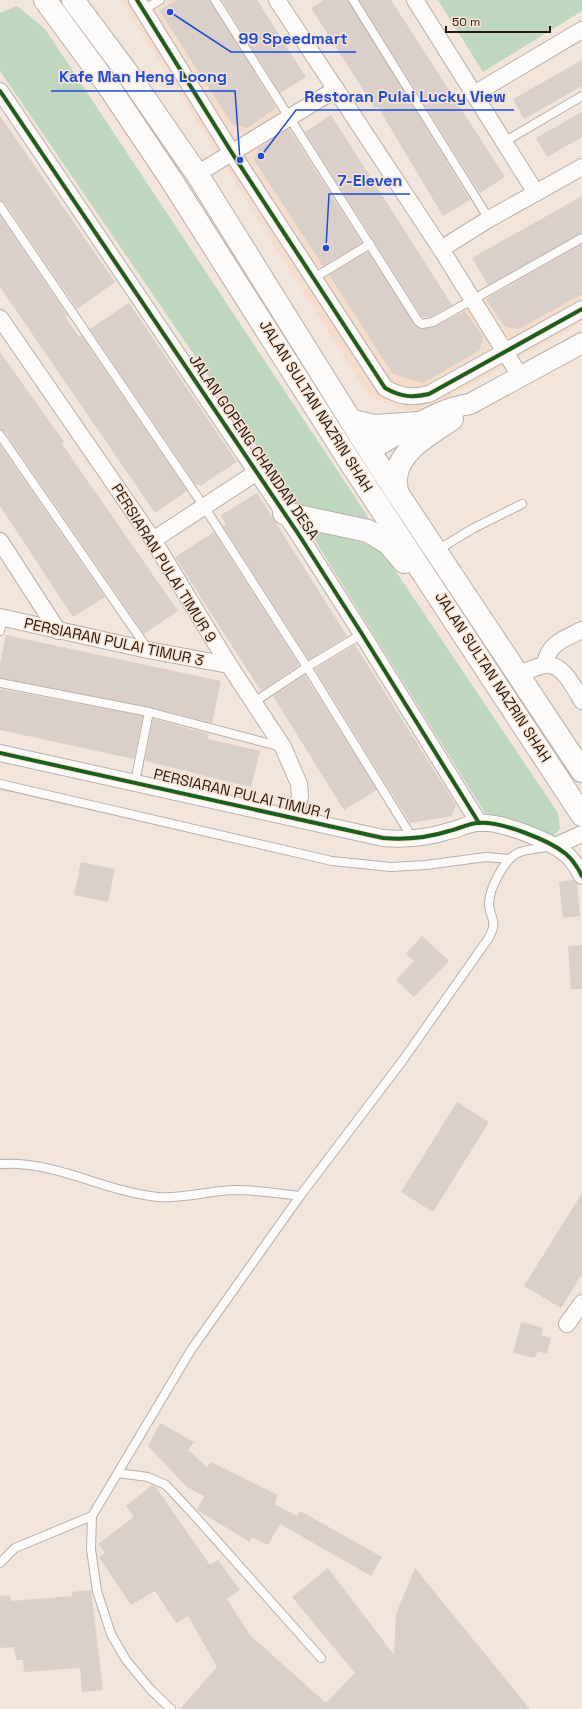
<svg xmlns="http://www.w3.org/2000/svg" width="582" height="1709" font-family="'Space Grotesk',sans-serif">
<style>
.built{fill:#f4ddcd}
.green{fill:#bed7be}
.building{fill:#dacfc9}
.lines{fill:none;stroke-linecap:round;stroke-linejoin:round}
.service-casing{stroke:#b9afa8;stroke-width:10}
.minor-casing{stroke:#b9afa8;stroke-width:18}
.tertiary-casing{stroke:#b9afa8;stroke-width:22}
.trunk-casing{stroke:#b9afa8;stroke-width:24}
.service{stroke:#fdfbfa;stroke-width:8}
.minor{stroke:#fdfbfa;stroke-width:16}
.tertiary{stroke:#fdfbfa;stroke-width:20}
.trunk{stroke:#fdfbfa;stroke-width:22}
.cycleway-casing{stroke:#fce4d2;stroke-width:6}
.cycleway{stroke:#1b5e20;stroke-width:4}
.labels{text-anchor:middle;stroke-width:3;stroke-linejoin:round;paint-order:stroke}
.street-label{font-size:15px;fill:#231b14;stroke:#fce4d2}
.leader{fill:none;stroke:#1d4ed8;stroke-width:1.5}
.callout-dot{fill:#1d4ed8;stroke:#fce4d2;stroke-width:1.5}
.callout-label{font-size:16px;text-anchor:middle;font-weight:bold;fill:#1d4ed8;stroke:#fce4d2;stroke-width:3;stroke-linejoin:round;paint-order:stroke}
</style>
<rect width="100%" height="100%" fill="#f2e5dc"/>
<path class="built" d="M121,0H213L423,327L582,239V323L418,414L369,397Z"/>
<g class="green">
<path d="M438,0H582V11L483,72Z"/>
<path d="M17,6L45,29L372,523L299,508L0,71V13Z"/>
<path d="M306,526L380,548L558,813L560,829L551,838L516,820L485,813Z"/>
</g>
<g class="building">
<path d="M177,0H210L276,108L247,128L232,124L159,10Z"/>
<path d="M222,0H257L306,77L280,93Z"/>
<path d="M324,0H348L470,200L443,216L378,107L375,108L311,8Z"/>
<path d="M359,0H391L505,177L480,193Z"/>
<path d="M582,60V86L524,119L513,99Z"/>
<path d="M582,112V137L547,157L536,138Z"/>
<path d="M331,115L452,305L431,317H422L305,132Z"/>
<path d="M0,116L115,282L77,309L5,203L0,201Z"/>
<path d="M289,129L362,243L323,266L254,160L259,148Z"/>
<path d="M582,196V233L488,285L472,258Z"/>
<path d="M0,216L68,316L65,317L79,337L81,335L187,491L155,513L0,287Z"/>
<path d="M582,244V294L519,329L505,327L486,299Z"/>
<path d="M368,252L415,325L421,329L434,327L465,311L483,336L480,350L423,383L393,374L329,275Z"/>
<path d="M129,303L237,462L200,486L198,484L196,485L90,329Z"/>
<path d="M0,352L64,442L62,444L178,611L144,634L5,432L0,430Z"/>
<path d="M0,445L105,597L73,617L0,506Z"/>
<path d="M257,493L347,636L309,660L223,526L226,524L221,515Z"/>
<path d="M214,532L299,665L261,691L175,557Z"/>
<path d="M6,635L221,681L212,723L150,707L0,678V664Z"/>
<path d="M355,645L456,805L452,816L410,823L315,669Z"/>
<path d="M305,675L377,790L344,810L273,696Z"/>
<path d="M0,689L143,716L134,759L0,730Z"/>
<path d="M153,719L209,734L208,739L260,751L251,787L145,761Z"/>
<path d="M81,862L115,869L108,902L74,895Z"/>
<path d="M573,880L577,884L580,916L563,918L559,882Z"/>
<path d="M422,936L449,961L414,997L396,980L414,961L406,954Z"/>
<path d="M582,945V989H571L568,946Z"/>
<path d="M457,1102L489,1122L433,1212L401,1192Z"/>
<path d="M582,1193V1274L561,1308L524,1286Z"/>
<path d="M521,1322L543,1328L541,1335L551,1338L547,1354L537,1351L535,1358L513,1353Z"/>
<path d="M160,1423L194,1442L188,1450L207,1467L211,1462L278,1495L274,1504L297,1516L300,1511L382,1557L371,1576L280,1524L268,1545L252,1537L250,1542L197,1510L204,1496L187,1487L148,1446Z"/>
<path d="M152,1485L155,1486L210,1565L218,1560L240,1590L227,1599L250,1635L326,1703L355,1673L292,1597L328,1568L394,1655L396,1614L415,1568L530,1709H180L217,1667L188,1616L176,1623L155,1591L131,1605L99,1557L105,1553L98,1544L134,1517L126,1506Z"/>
<path d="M91,1590L103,1690L82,1692L80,1668L24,1672L23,1660H16L14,1647L0,1648V1596L10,1595L11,1601L72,1596V1592Z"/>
</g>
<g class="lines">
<g class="service-casing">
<g id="service">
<path d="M215,0L418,321L422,324L433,322L582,238"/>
<path d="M353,0L489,219"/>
<path d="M143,10L160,0"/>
<path d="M504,142L582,96"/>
<path d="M0,206L205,508L307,667L413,839"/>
<path d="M314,278L370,244"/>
<path d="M0,435L147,648"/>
<path d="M436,551L472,529L522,504"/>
<path d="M0,631L3,618"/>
<path d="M0,683L149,712L282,747"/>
<path d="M254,702L307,667L362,634"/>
<path d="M135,782L149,712"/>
<path d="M0,784L332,861L391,867L426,865L486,857L509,859"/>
<path d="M0,1164C54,1160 105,1192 158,1197C182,1199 209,1191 233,1190C256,1190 278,1193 300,1196"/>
<path d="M118,1473L148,1477L166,1485L194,1515L321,1658"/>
<path d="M0,1563L15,1548L92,1516"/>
<path d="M171,1709L151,1690L126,1660L111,1634L97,1591L91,1549L92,1516L191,1350L300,1196L403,1060L488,939C499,920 490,920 489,904C489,889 505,857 520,852C529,849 540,848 550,847"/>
</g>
</g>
<g class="minor-casing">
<g id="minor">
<path d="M137,0L232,153L385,388C401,397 412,398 429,394L582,309"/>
<path d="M277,0L441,249L520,376"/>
<path d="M415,0L536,193"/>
<path d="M0,91L299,535L362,634L479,823"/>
<path d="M474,94L582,30"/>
<path d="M197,174L336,89"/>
<path d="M441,249L489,219L582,167"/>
<path d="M0,318L153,540L229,665L283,747L299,784L300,796L295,818"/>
<path d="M153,540L257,472"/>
<path d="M0,541L58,631"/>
<path d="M0,617L148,650L229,665"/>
<path d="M545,665C548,643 564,639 582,630"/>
<path d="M519,674C527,671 537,666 546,665C563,663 574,688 582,701"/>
<path d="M0,753L383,838C407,840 427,838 449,831C459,829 469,823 478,823C501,821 549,840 566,854C573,860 578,868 582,876"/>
<path d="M555,846L582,834"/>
<path d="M567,1324L582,1303"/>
</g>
</g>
<g class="tertiary-casing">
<path id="tertiary" d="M370,450C398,435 438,408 470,404L582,343"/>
</g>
<g class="trunk-casing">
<g id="trunk">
<path d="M45,0L109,87L172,181L352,465L582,815"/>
<path d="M73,0L126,71L197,174L376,461L582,771"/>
<path d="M352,421L375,426L419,423"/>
<path d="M397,493C397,488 395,482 396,478C399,449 431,434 452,419"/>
<path d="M284,513L368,531L388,543L404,562"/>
</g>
</g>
<use href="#service" class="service"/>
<use href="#minor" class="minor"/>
<use href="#tertiary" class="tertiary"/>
<use href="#trunk" class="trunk"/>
<g class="cycleway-casing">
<g id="cycleway">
<path d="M137,0L232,153L385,388C401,397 412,398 429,394L582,309"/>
<path d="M0,91L299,535L362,634L479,823"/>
<path d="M0,753L383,838C407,840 427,838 449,831C459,829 469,823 478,823C501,821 549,840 566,854C573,860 578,868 582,876"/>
</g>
</g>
<use href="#cycleway" class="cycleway"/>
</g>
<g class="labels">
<g class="street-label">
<text transform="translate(316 406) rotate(58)" y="5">JALAN SULTAN NAZRIN SHAH</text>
<text transform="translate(254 447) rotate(56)" y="5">JALAN GOPENG CHANDAN DESA</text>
<text transform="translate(164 563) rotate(58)" y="5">PERSIARAN PULAI TIMUR 9</text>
<text transform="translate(114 642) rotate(12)" y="5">PERSIARAN PULAI TIMUR 3</text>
<text transform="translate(493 677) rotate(57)" y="5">JALAN SULTAN NAZRIN SHAH</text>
<text transform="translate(242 794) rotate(13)" y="5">PERSIARAN PULAI TIMUR 1</text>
</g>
</g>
<path class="leader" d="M170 12L231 52H356M240 160L235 91H51M261 156L296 110H514M326 248L329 194H410"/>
<g class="callout-dot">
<circle cx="170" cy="12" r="4"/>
<circle cx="240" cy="160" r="4"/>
<circle cx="261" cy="156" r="4"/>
<circle cx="326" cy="248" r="4"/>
</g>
<g class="callout-label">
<text x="293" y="44">99 Speedmart</text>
<text x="143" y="82">Kafe Man Heng Loong</text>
<text x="405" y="102">Restoran Pulai Lucky View</text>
<text x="370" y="186">7-Eleven</text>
</g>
<path d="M446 26v6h104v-6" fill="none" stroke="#231b14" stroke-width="2"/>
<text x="452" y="26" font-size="12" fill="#231b14" stroke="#fce4d2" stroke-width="3" paint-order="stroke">50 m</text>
</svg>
